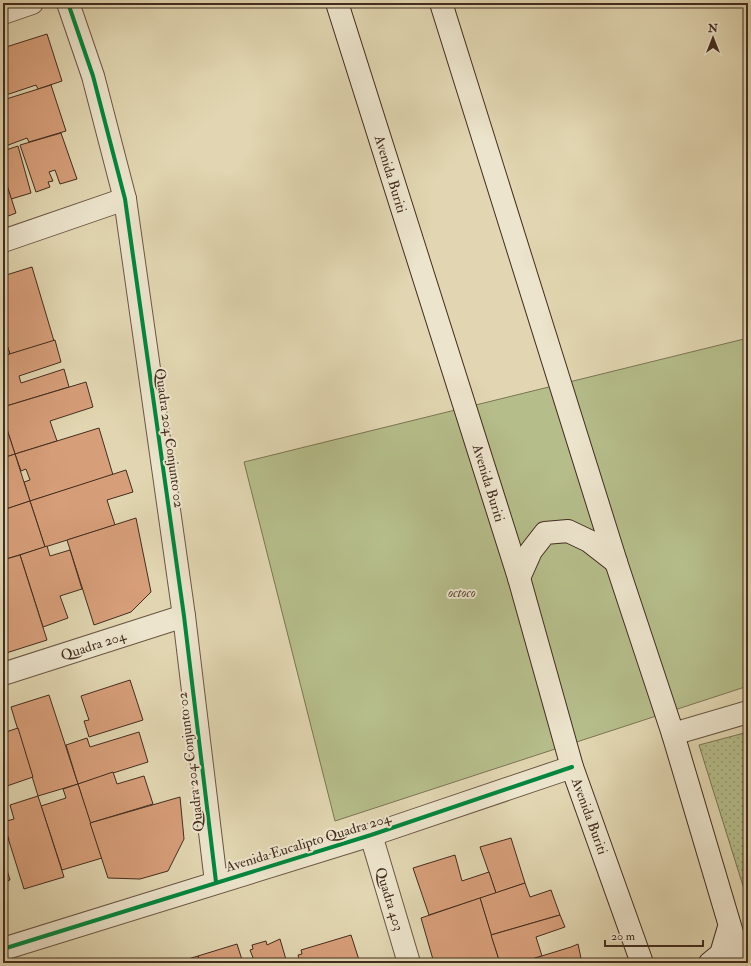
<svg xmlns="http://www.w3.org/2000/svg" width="751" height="966" font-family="'IM FELL Double Pica',serif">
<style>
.grass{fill:url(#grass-dots);stroke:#7c7454}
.park{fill:#b5bd8a;stroke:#7c7454}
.building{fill:#d69e79;stroke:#442c1f}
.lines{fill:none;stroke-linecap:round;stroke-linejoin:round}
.minor-casing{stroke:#6b5644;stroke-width:24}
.tertiary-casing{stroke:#6b5644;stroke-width:24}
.secondary-casing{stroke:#442c1f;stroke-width:24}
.minor{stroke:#ece4cc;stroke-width:22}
.tertiary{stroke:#ece4cc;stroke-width:22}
.secondary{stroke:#ece4cc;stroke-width:22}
.cycleway-casing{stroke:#ece4cc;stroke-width:6}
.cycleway{stroke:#00873e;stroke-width:4}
.labels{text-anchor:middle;stroke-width:4;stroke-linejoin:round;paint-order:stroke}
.street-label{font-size:14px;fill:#442c1f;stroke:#ece4cc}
.park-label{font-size:14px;font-style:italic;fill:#5b4934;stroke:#ece4cc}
</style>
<defs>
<pattern id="grass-dots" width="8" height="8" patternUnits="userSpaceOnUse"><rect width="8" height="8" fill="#b5bd8a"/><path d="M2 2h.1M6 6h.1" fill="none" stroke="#959a70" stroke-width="1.8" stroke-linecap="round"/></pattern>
</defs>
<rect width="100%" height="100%" fill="#e1d6b1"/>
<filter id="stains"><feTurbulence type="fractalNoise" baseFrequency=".005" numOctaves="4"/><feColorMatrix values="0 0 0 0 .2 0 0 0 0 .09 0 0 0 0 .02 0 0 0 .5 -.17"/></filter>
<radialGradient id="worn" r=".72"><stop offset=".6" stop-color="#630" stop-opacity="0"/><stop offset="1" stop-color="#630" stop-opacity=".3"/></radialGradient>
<path class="grass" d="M748,732V902L699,745Z"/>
<path class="park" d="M748,338V686L335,821L244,462Z"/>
<g class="building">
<path d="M47,34L62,81L38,89L36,85L3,96V48Z"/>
<path d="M51,85L66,131L29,142L27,138L3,147V100Z"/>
<path d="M61,133L77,179L60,184L55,170L49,172L53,181L48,182L50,187L36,192L20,145Z"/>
<path d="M18,146L31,193L11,199L3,173V151Z"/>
<path d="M3,173L16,213L3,218Z"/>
<path d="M32,267L54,341L10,354L3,333V276Z"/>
<path d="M3,333L10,354L3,356Z"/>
<path d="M55,340L61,362L19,376L21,383L64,369L69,387L3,407V356Z"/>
<path d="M86,382L93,407L50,421L57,441L15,454L3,417V407Z"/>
<path d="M3,417L15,454L3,458Z"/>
<path d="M99,428L113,475L30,501L24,482L30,480L26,469L21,471L15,454Z"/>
<path d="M15,454L30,501L3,510V458Z"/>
<path d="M126,470L133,492L107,500L115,525L45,547L30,501Z"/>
<path d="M30,501L45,547L3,560V510Z"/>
<path d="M136,518L151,592L131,612L94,625L67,540Z"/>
<path d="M47,546L50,556L70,550L82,589L60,596L68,618L43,627L20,555Z"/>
<path d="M20,555L47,640L3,654V560Z"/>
<path d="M130,680L143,720L89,737L84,721L89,720L81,696Z"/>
<path d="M49,695L78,784L38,796L11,707Z"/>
<path d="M18,728L33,777L4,787L3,733Z"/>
<path d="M139,732L148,762L78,784L66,745L87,738L90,747Z"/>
<path d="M113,772L117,784L144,776L153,804L90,823L78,784Z"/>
<path d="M78,784L102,858L62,870L41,806L66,798L63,789Z"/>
<path d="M38,796L64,877L24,889L3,822L14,819L10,805Z"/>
<path d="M180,797L184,839L168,871L140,879L108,878L90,823Z"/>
<path d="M3,821L9,840L4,841L5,847H3Z"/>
<path d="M511,838L525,883L496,893L480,847Z"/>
<path d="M455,855L462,881L489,872L496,893L429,915L413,868Z"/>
<path d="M3,857L10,880L3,882Z"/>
<path d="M525,883L530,897L551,890L560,915L491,935L480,898Z"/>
<path d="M480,898L500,963H434L421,918Z"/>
<path d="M560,915L565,927L536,937L542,956L519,963H500L491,935Z"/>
<path d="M351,935L360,963H300L298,955L302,954L301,950Z"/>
<path d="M280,939L287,963H255L250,950L253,949L252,945L266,941L267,945Z"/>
<path d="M237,944L243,963H200L198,956Z"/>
<path d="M578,944L582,963H519L571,947Z"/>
<path d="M198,956L200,963H175Z"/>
</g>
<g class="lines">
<g class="minor-casing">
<g id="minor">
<path d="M68,3L93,76L125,199L184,616L216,882"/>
<path d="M3,13L32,3"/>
<path d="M3,241L125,199"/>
<path d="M3,674L184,616"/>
<path d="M371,835L409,963"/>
</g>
</g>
<g class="tertiary-casing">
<g id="tertiary">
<path d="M673,734L748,712"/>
<path d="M3,949L371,835L572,767"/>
</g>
</g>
<g class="secondary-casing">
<g id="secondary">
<path d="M337,3L519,578L572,767L642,963"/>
<path d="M441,3L616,562L673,734L741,963"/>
<path d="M519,578L531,551L545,533L568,531L589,541L616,562"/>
<path d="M710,963L721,954L729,927"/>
</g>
</g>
<use href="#minor" class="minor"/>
<use href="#tertiary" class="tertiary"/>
<use href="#secondary" class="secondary"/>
<g class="cycleway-casing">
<g id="cycleway">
<path d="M68,3L93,76L125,199L184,616L216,882"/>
<path d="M3,949L371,835L572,767"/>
</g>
</g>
<use href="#cycleway" class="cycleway"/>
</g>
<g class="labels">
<g class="street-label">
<text transform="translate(391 174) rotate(73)" y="5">Avenida Buriti</text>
<text transform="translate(170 438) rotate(82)" y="5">Quadra 204 Conjunto 02</text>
<text transform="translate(489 483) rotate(73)" y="5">Avenida Buriti</text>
<text transform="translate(93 645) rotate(-18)" y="5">Quadra 204</text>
<text transform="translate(190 762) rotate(-97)" y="5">Quadra 204 Conjunto 02</text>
<text transform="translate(590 816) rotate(70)" y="5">Avenida Buriti</text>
<text transform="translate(308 842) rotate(-17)" y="5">Avenida Eucalipto Quadra 204</text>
<text transform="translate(390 899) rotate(73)" y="5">Quadra 403</text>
</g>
<g class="park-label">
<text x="462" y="597">octoco</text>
</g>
</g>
<rect width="751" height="966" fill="none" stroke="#e1d6b1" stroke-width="16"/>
<rect x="4" y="4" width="743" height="958" fill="none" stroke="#442c1f" stroke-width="2"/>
<rect x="8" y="8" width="735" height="950" fill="none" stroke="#442c1f"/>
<g transform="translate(713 38)" stroke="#ece4cc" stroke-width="3" paint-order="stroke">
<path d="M0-3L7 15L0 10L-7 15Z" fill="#442c1f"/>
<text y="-6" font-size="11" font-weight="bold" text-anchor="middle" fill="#442c1f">N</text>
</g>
<path d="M605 940v6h98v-6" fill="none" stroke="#442c1f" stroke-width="2"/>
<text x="611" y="940" font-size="12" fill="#442c1f" stroke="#ece4cc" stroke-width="3" paint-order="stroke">20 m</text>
<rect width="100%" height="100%" filter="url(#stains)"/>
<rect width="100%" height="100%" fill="url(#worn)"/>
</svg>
